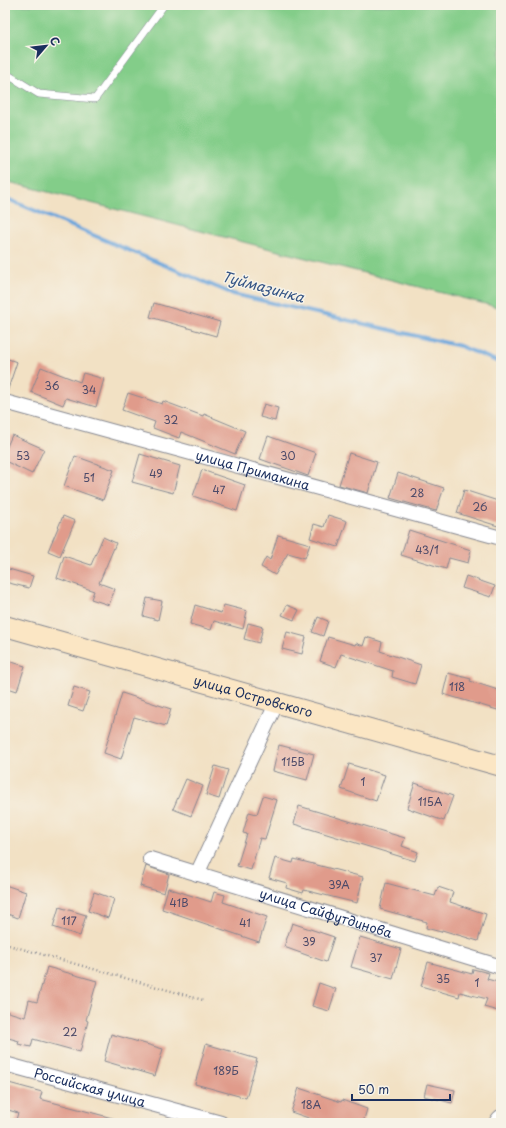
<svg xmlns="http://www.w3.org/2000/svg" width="506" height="1128" font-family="'Playpen Sans',sans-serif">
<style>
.green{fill:#83cd89;stroke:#4f7e74}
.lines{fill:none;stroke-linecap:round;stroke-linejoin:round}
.stream{stroke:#6ca6dc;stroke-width:4}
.building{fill:#e09b8b}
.service-casing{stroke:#868891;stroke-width:8}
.minor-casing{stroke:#868891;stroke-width:16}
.tertiary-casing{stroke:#868891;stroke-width:20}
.secondary-casing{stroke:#868891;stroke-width:22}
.path{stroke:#868891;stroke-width:2.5;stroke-dasharray:1 3;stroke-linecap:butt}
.service{stroke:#fff;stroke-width:7}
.minor{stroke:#fff;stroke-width:14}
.tertiary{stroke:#fff;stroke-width:18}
.secondary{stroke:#fbe6c4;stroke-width:20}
.labels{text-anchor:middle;stroke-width:3;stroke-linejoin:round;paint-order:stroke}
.number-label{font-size:11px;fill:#4c4a69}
.street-label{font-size:13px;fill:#1b2f5e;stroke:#f7f3e8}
.water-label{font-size:14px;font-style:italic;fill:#335384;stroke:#f7f3e8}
</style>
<rect width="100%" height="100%" fill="#f7f3e8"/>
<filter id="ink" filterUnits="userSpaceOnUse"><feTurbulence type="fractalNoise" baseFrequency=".025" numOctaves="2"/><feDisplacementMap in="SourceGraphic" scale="8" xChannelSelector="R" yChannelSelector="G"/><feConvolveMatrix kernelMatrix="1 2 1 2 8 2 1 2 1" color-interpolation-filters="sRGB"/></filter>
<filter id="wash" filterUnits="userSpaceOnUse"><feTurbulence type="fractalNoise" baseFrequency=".012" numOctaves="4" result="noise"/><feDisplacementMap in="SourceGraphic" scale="16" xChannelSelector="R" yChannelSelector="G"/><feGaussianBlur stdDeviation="0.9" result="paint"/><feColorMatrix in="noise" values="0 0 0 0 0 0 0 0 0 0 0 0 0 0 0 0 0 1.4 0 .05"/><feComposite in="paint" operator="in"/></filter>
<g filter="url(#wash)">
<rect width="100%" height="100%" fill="#f2e1c4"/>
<path class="green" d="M5,5H501V308L5,181Z"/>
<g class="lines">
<path class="stream" d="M5,198L233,294L460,346L501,363"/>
</g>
<g id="blocks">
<g class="building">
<path d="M154,303L220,322L216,336L150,317Z"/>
<path d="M5,358L17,362L7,392H5Z"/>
<path d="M41,367L80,382L83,373L104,379L96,407L66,398L63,405L31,392Z"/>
<path d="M128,393L162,404L163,401L203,416L204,414L245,431L235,454L181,432L179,438L153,428L155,422L122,410Z"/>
<path d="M264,404L278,408L275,421L260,417Z"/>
<path d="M12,435L44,449L32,474L5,461V451Z"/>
<path d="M268,436L316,453L308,476L260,459Z"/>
<path d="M349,453L377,462L368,493L339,485Z"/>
<path d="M140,454L180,466L173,493L132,482Z"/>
<path d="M75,456L114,470L103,500L64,486Z"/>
<path d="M202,470L245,485L237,511L193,496Z"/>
<path d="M398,473L444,488L436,511L390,498Z"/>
<path d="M464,490L501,502V527L457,513Z"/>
<path d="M328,515L347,521L338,547L310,538L314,524L324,527Z"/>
<path d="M63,516L75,521L60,556L48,551Z"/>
<path d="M409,530L471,550L468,563L449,558L446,569L401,555Z"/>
<path d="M278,535L310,544L305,558L288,553L275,575L261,567L266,557L270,560Z"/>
<path d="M103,537L116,543L99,583L115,589L109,605L91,599L94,591L57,578L64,556L91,565Z"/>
<path d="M5,568L33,576L29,588L5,582Z"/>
<path d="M466,576L495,586L491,597L462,588Z"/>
<path d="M147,598L162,601L158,620L143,616Z"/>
<path d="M195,605L221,613L224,605L247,611L243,629L214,621L211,630L190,624Z"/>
<path d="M287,605L299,610L294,620L282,615Z"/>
<path d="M318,617L328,621L323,636L312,632Z"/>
<path d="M248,623L263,627L259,643L244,639Z"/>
<path d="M287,632L306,637L302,654L282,649Z"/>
<path d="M328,637L355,645L356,643L363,646L366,637L382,642L380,651L421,665L415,684L392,677L393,671L341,654L336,667L320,661Z"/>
<path d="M5,660L25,666L17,691L5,687Z"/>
<path d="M448,673L471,679L470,681L501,691V711L443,694Z"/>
<path d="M74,687L90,692L83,711L68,706Z"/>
<path d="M122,693L171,709L166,726L134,717L121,759L104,753Z"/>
<path d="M279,745L314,754L307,780L273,771Z"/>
<path d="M349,764L385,775L376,801L341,789Z"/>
<path d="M215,766L228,770L219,799L206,795Z"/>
<path d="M186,779L203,786L191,816L173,809Z"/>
<path d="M415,783L453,796L444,821L407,808Z"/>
<path d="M263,796L277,800L265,839L260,838L251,870L237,866L247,834L243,833L249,812L257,814Z"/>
<path d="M299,806L405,838L402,846L418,852L415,861L294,824Z"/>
<path d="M275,858L293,863L294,859L363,877L357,903L304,890L303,893L286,888L287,883L269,878Z"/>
<path d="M146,866L169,874L164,893L140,886Z"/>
<path d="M386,883L435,896L438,887L453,892L450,902L486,914L478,941L442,930L441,932L426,928L427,922L380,909Z"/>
<path d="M5,885L26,892L18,918L5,913Z"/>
<path d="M168,888L211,902L214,892L225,895L223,902L267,917L259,942L162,909Z"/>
<path d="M94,892L114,899L108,918L88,911Z"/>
<path d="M59,907L86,915L80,936L53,927Z"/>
<path d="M292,923L334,937L326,962L284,947Z"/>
<path d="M360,937L401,949L393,979L351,967Z"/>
<path d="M428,962L472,974L473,969L489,973L487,979L501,983V1012L484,1007L487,999L460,992L459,997L421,986Z"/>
<path d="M47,967L97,981L86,1020L88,1021L80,1052L33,1039L31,1047L18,1044L19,1041L5,1037V1011L25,1017L29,1000L37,1002Z"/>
<path d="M319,983L336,989L329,1011L312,1006Z"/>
<path d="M111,1034L163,1049L155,1076L104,1061Z"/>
<path d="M206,1044L257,1059L246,1098L195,1084Z"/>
<path d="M5,1082L42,1092L40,1099L116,1119L115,1123H15L18,1113L5,1109Z"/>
<path d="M427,1084L455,1090L452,1103L424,1096Z"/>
<path d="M299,1088L341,1102L342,1100L367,1109L363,1123H323L291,1112Z"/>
</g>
</g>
</g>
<g filter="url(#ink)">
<use href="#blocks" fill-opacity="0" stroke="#868891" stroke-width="1"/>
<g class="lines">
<g class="service-casing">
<path id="service" d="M5,73L39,94L95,99L164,5"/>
</g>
<g class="minor-casing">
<g id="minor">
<path id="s1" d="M5,402L501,538"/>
<path id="s2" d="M150,859L501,967"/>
<path d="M197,874L277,702"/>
<path id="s3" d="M5,1064L221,1123"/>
</g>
</g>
<g class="tertiary-casing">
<path id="tertiary" d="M498,1123L501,1119"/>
</g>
<g class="secondary-casing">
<g id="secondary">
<path id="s4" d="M5,626L501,766"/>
</g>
</g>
<path class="path" d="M5,944L203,1000"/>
<use href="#service" class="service"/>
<use href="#minor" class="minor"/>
<use href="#tertiary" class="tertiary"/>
<use href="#secondary" class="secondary"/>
</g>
</g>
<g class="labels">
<g class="number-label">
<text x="52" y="390">36</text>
<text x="89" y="394">34</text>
<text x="171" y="424">32</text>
<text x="23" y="460">53</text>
<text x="288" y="460">30</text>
<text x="156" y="478">49</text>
<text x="89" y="482">51</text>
<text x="219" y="494">47</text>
<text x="417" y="497">28</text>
<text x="480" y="511">26</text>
<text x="427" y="554">43/1</text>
<text x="457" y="691">118</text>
<text x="293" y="766">115В</text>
<text x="363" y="786">1</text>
<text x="430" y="806">115А</text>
<text x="339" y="889">39А</text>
<text x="179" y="907">41В</text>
<text x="69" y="925">117</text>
<text x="245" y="927">41</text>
<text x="309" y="946">39</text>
<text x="376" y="962">37</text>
<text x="443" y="983">35</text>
<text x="477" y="987">1</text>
<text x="70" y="1036">22</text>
<text x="226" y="1075">189Б</text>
<text x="311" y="1109">18А</text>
</g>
<g class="street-label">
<text dy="5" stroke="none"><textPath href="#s1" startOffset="257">улица Примакина</textPath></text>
<text dy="5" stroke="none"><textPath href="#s4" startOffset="258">улица Островского</textPath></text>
<text dy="5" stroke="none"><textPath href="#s2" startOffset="184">улица Сайфутдинова</textPath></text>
<text dy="5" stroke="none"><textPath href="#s3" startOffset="88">Российская улица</textPath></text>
</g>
<g class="water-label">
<text transform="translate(263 287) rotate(15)" y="5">Туймазинка</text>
</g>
</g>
<rect width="506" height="1128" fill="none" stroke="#f7f3e8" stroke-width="20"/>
<g transform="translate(46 46) rotate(62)" stroke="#f7f3e8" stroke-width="3" paint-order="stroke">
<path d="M0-3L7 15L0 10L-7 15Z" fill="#1b2f5e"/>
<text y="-6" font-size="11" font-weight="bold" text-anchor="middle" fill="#1b2f5e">С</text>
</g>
<path d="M352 1094v6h98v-6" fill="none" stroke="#1b2f5e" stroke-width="2"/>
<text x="358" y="1094" font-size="12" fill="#1b2f5e" stroke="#f7f3e8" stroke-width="3" paint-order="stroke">50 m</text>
</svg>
